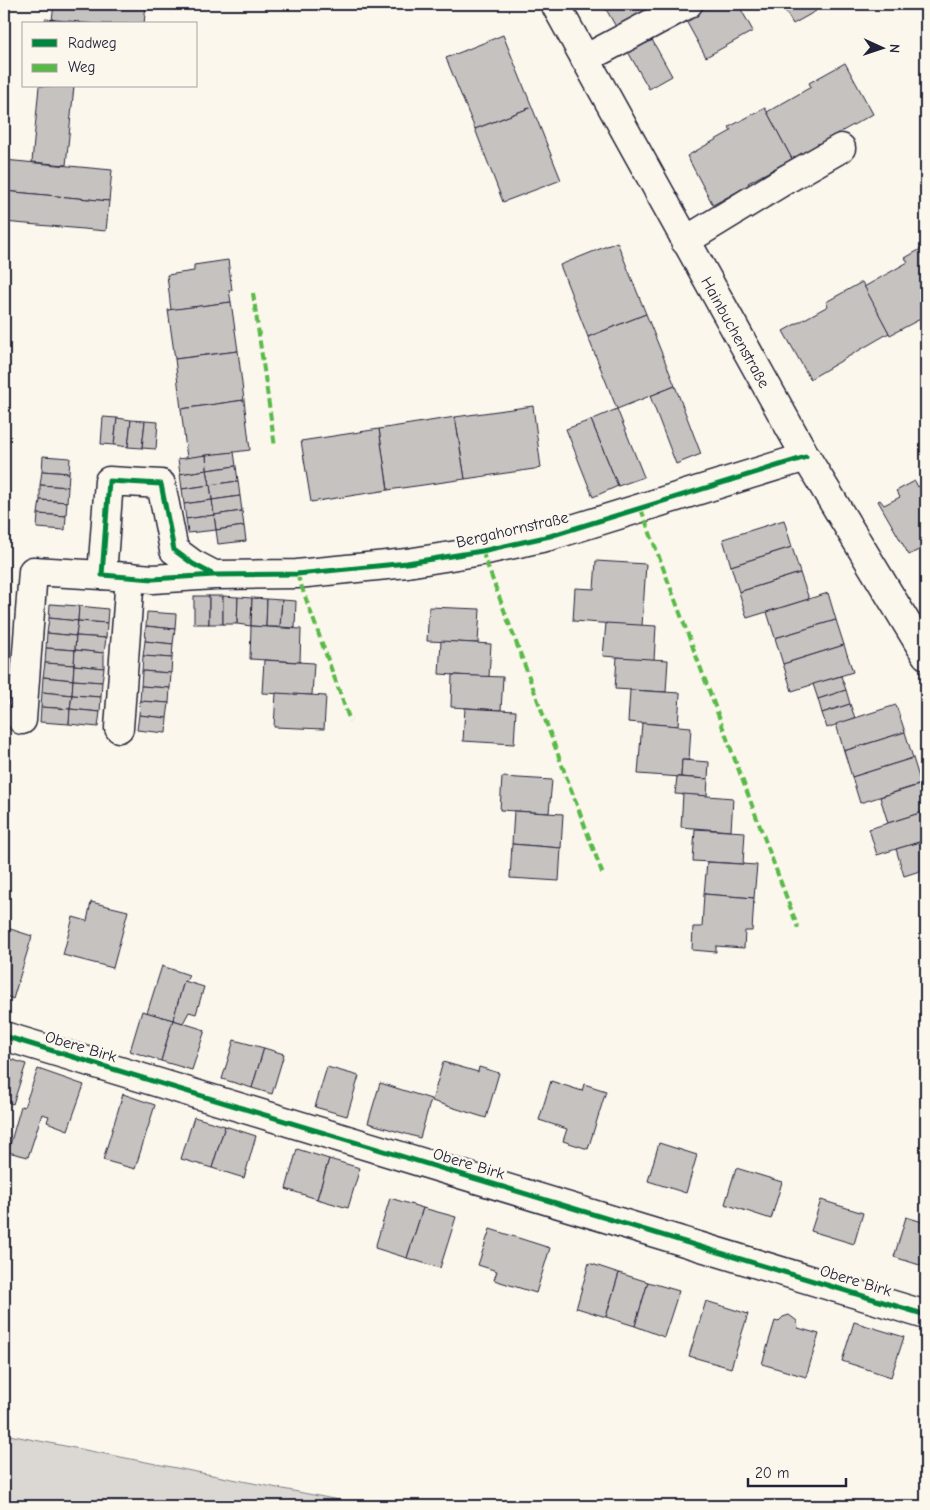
<svg xmlns="http://www.w3.org/2000/svg" width="930" height="1510" font-family="'Comic Neue',sans-serif">
<style>
.green{fill:#dbd8d3;stroke:#7e7d87}
.building{fill:#c6c2c0;stroke:#22223b}
.lines{fill:none;stroke-linecap:round;stroke-linejoin:round}
.minor-casing{stroke:#22223b;stroke-width:31}
.minor{stroke:#fbf7ec;stroke-width:28}
.quiet{stroke:#58b947;stroke-width:4;stroke-dasharray:8 4;stroke-linecap:butt}
.cycleway-casing{stroke:#fbf7ec;stroke-width:8}
.cycleway{stroke:#00873e;stroke-width:5}
.labels{text-anchor:middle;stroke-width:5;stroke-linejoin:round;paint-order:stroke}
.street-label{font-size:16px;fill:#22223b;stroke:#fbf7ec}
</style>
<rect width="100%" height="100%" fill="#fbf7ec"/>
<filter id="ink" filterUnits="userSpaceOnUse"><feTurbulence type="fractalNoise" baseFrequency=".02" numOctaves="2"/><feDisplacementMap in="SourceGraphic" scale="10" xChannelSelector="R" yChannelSelector="G"/><feConvolveMatrix kernelMatrix="1 2 1 2 8 2 1 2 1" color-interpolation-filters="sRGB"/></filter>
<g filter="url(#ink)">
<path class="green" d="M4,1434L369,1506H4Z"/>
<g class="building">
<path d="M47,4H146L144,24H97L52,20L54,4Z"/>
<path d="M603,4H664L619,32Z"/>
<path d="M712,4H738L753,31L706,57L685,19Z"/>
<path d="M781,4H812L816,11L793,24Z"/>
<path d="M45,19L80,22V24H45Z"/>
<path d="M503,35L532,107L475,129L446,58Z"/>
<path d="M651,38L672,76L649,89L627,50Z"/>
<path d="M845,63L873,114L828,139L829,141L793,161L767,112L811,87L809,83Z"/>
<path d="M39,86H74L66,165L32,162Z"/>
<path d="M532,107L561,180L503,202L475,129Z"/>
<path d="M765,108L792,159L748,183L749,185L713,205L687,156L731,131L729,127Z"/>
<path d="M4,160L112,170L109,201L4,191Z"/>
<path d="M4,191L109,201L106,231L4,222Z"/>
<path d="M617,242L646,314L588,337L560,265Z"/>
<path d="M926,246V313L925,314L926,316L890,335L864,287L908,262L905,258Z"/>
<path d="M228,260L232,290H229L231,302L171,310L167,275L194,271V265Z"/>
<path d="M862,282L889,333L810,379L783,331L828,306L826,302Z"/>
<path d="M231,302L238,351L175,359L168,310Z"/>
<path d="M646,314L675,386L617,409L588,337Z"/>
<path d="M238,351L244,400L181,409L175,359Z"/>
<path d="M675,386L701,454L676,464L650,396Z"/>
<path d="M244,400L250,450L187,458L181,409Z"/>
<path d="M533,406L541,468L465,479L455,417Z"/>
<path d="M617,409L644,477L618,486L591,420Z"/>
<path d="M103,417L117,418L114,445L101,444Z"/>
<path d="M455,417L465,479L388,490L379,429Z"/>
<path d="M117,418L131,420L128,447L114,445Z"/>
<path d="M131,420L145,421L142,448L128,447Z"/>
<path d="M591,420L618,486L593,497L566,429Z"/>
<path d="M145,421L158,422L156,449L142,448Z"/>
<path d="M379,429L388,490L311,502L301,441Z"/>
<path d="M234,452L236,466L207,470L206,455Z"/>
<path d="M206,455L207,470L180,474L178,459Z"/>
<path d="M43,456L70,458L69,473L42,471Z"/>
<path d="M236,466L238,481L210,485L207,470Z"/>
<path d="M207,470L210,485L182,489L180,474Z"/>
<path d="M42,471L69,473L68,487L40,485Z"/>
<path d="M238,481L240,496L212,500L210,485Z"/>
<path d="M915,481L918,487L926,482V546L909,555L878,501L880,500L884,505L900,497L896,491Z"/>
<path d="M40,485L68,487L67,502L40,500Z"/>
<path d="M210,485L212,500L184,504L182,489Z"/>
<path d="M240,496L242,511L214,515L212,500Z"/>
<path d="M40,500L67,502L66,516L38,514Z"/>
<path d="M212,500L214,515L186,519L184,504Z"/>
<path d="M242,511L244,526L216,530L214,515Z"/>
<path d="M38,514L66,516L65,530L37,528Z"/>
<path d="M214,515L216,530L188,533L186,519Z"/>
<path d="M784,520L792,547L731,566L723,539Z"/>
<path d="M244,526L246,541L218,544L216,530Z"/>
<path d="M792,547L800,573L739,592L731,566Z"/>
<path d="M596,561L646,564L642,626L573,621L575,588L594,589Z"/>
<path d="M800,573L809,599L747,618L739,592Z"/>
<path d="M828,593L836,620L775,638L767,612Z"/>
<rect x="194" y="596" width="15" height="28"/>
<rect x="209" y="596" width="14" height="28"/>
<path d="M223,596L238,597L237,624H223Z"/>
<path d="M238,597L252,598L251,626L237,624Z"/>
<path d="M252,598L267,599L266,627L251,626Z"/>
<path d="M267,599L282,600L280,627H266Z"/>
<path d="M282,600L296,601L295,628L280,627Z"/>
<path d="M50,604L79,606L78,621L49,618Z"/>
<path d="M79,606L108,609L107,623L78,621Z"/>
<path d="M429,607L480,609L478,643L427,641Z"/>
<path d="M147,612L176,614L175,629L146,626Z"/>
<path d="M49,618L78,621L76,636L47,633Z"/>
<path d="M836,620L844,645L783,664L775,638Z"/>
<path d="M78,621L107,623L106,638L76,636Z"/>
<path d="M606,623L656,626L654,660L603,656Z"/>
<path d="M146,626L175,629L173,644L145,641Z"/>
<path d="M251,626L301,629L300,662L250,659Z"/>
<path d="M47,633L76,636L75,650L46,648Z"/>
<path d="M76,636L106,638L104,653L75,650Z"/>
<path d="M145,641L173,644L172,658L143,656Z"/>
<path d="M441,641L491,644L489,677L439,674Z"/>
<path d="M844,645L853,672L792,691L783,664Z"/>
<path d="M46,648L75,650L74,665L45,663Z"/>
<path d="M75,650L104,653V668L74,665Z"/>
<path d="M143,656L172,658L171,673L142,671Z"/>
<path d="M617,657L668,660L666,692L615,689Z"/>
<path d="M264,660L314,663L312,695L262,693Z"/>
<path d="M45,663L74,665L73,680L43,677Z"/>
<path d="M74,665L104,668L102,682L73,680Z"/>
<path d="M142,671L171,673L170,688L141,686Z"/>
<path d="M452,675L503,677L501,710L451,707Z"/>
<path d="M841,676L846,690L818,699L813,684Z"/>
<path d="M43,677L73,680L72,695L42,692Z"/>
<path d="M73,680L102,682L101,697L72,695Z"/>
<path d="M141,686L170,688L169,703L140,701Z"/>
<path d="M630,690L680,693L678,726L628,722Z"/>
<path d="M846,690L850,704L822,713L818,699Z"/>
<path d="M42,692L72,695L70,709L41,707Z"/>
<path d="M276,693L326,696L324,729L274,727Z"/>
<path d="M72,695L101,697L100,712L70,709Z"/>
<path d="M140,701L169,703L167,718L139,715Z"/>
<path d="M850,704L855,718L827,728L822,713Z"/>
<path d="M896,705L905,732L844,751L836,724Z"/>
<path d="M41,707L70,709L69,724L40,722Z"/>
<path d="M465,708L516,711L514,744L463,741Z"/>
<path d="M70,709L100,712L98,727L69,724Z"/>
<path d="M139,715L167,718L166,733L137,730Z"/>
<path d="M642,723L691,727L689,760H682L681,777L638,774Z"/>
<path d="M905,732L913,758L852,777L844,751Z"/>
<path d="M913,758L921,784L860,803L852,777Z"/>
<path d="M682,760L709,762L708,779L681,777Z"/>
<path d="M502,777L552,780L549,813L500,810Z"/>
<path d="M677,777L708,779L707,796L675,794Z"/>
<path d="M926,783V811L888,823L880,797Z"/>
<path d="M683,794L733,798L731,831L681,827Z"/>
<path d="M514,811L563,814L561,848L512,844Z"/>
<path d="M926,811V840L877,855L869,829Z"/>
<path d="M695,829L745,832L743,864L693,861Z"/>
<path d="M926,840V869L904,876L896,849Z"/>
<path d="M512,844L561,848L559,881L510,878Z"/>
<path d="M707,862L757,865L754,898L704,894Z"/>
<path d="M704,894L754,898L752,931H745L744,948L716,946V952L692,950L693,927H702Z"/>
<path d="M91,902L128,911L113,968L63,955L73,917L87,921Z"/>
<path d="M4,927L32,936L13,999L4,995Z"/>
<path d="M162,966L189,975L186,982L184,981L173,1020L147,1013Z"/>
<path d="M184,981L204,987L196,1014L189,1012L183,1023L173,1020Z"/>
<path d="M142,1011L173,1020L161,1061L130,1051Z"/>
<path d="M173,1020L205,1030L192,1070L161,1061Z"/>
<path d="M234,1040L264,1048L252,1088L222,1079Z"/>
<path d="M264,1048L284,1054L272,1094L252,1088Z"/>
<path d="M4,1057L26,1064L13,1104L4,1101Z"/>
<path d="M443,1062L478,1072L479,1067L499,1073L486,1118L432,1101Z"/>
<path d="M327,1067L359,1076L347,1116L315,1107Z"/>
<path d="M38,1069L84,1085L68,1130L47,1122L49,1116L42,1114L28,1157L8,1152L21,1106L24,1107Z"/>
<path d="M551,1081L582,1091L584,1084L606,1091L588,1149L563,1141L567,1129L539,1120Z"/>
<path d="M380,1083L431,1099L420,1138L368,1123Z"/>
<path d="M123,1094L155,1105L135,1169L103,1160Z"/>
<path d="M194,1117L225,1126L212,1168L181,1159Z"/>
<path d="M225,1126L256,1136L244,1178L212,1168Z"/>
<path d="M659,1143L697,1155L686,1193L648,1181Z"/>
<path d="M297,1149L329,1159L317,1199L286,1189Z"/>
<path d="M329,1159L360,1168L348,1208L317,1199Z"/>
<path d="M736,1168L782,1182L771,1219L725,1204Z"/>
<path d="M390,1198L423,1208L407,1258L375,1248Z"/>
<path d="M821,1200L863,1213L854,1244L811,1231Z"/>
<path d="M423,1208L456,1217L440,1268L407,1258Z"/>
<path d="M906,1217L926,1223V1267L894,1257Z"/>
<path d="M490,1229L550,1248L536,1293L494,1280L497,1271L478,1265Z"/>
<path d="M589,1263L619,1273L606,1317L577,1308L576,1309Z"/>
<path d="M619,1273L648,1282L635,1326L606,1317Z"/>
<path d="M648,1282L679,1291L664,1337L635,1326Z"/>
<path d="M706,1301L748,1314L731,1368L689,1356Z"/>
<path d="M789,1315L797,1321L798,1328L819,1334L806,1377L762,1364L775,1321L778,1322L783,1317Z"/>
<path d="M854,1322L904,1337L891,1377L842,1361Z"/>
</g>
<g class="lines">
<g class="minor-casing">
<g id="minor">
<path d="M555,4L806,457L926,655"/>
<path d="M585,59L688,4"/>
<path d="M685,241L785,180L841,148"/>
<path d="M214,575L153,579L102,575L109,481L161,484L174,550L193,564L214,575L297,574L407,563L482,551L550,536L806,457"/>
<path d="M22,720L33,571L102,575"/>
<path d="M119,728L130,577"/>
<path d="M4,1036L926,1315"/>
</g>
</g>
<use href="#minor" class="minor"/>
<g class="quiet">
<path d="M253,293L275,447"/>
<path d="M641,509L798,928"/>
<path d="M482,551L603,875"/>
<path d="M297,574L350,721"/>
</g>
<g class="cycleway-casing">
<g id="cycleway">
<path d="M214,575L153,579L102,575L109,481L161,484L174,550L193,564L214,575L297,574L407,563L482,551L550,536L806,457"/>
<path d="M4,1036L926,1315"/>
</g>
</g>
<use href="#cycleway" class="cycleway"/>
</g>
</g>
<g class="labels">
<g class="street-label">
<text transform="translate(736 332) rotate(61)" y="6">Hainbuchenstraße</text>
<text transform="translate(512 529) rotate(-13)" y="6">Bergahornstraße</text>
<text transform="translate(81 1046) rotate(17)" y="6">Obere Birk</text>
<text transform="translate(469 1163) rotate(17)" y="6">Obere Birk</text>
<text transform="translate(856 1280) rotate(17)" y="6">Obere Birk</text>
</g>
</g>
<rect width="930" height="1510" fill="none" stroke="#fbf7ec" stroke-width="20"/>
<rect x="10" y="10" width="910" height="1490" fill="none" stroke="#22223b" stroke-width="2" filter="url(#ink)"/>
<rect x="22" y="22" width="175" height="65" fill="#fbf7ec" stroke="#a4a2a5"/>
<rect x="32" y="39" width="25" height="8" fill="#00873e" stroke="#a4a2a5"/>
<text x="68" y="48" font-size="15" fill="#22223b">Radweg</text>
<rect x="32" y="64" width="25" height="8" fill="#58b947" stroke="#a4a2a5"/>
<text x="68" y="72" font-size="15" fill="#22223b">Weg</text>
<g transform="translate(882 48) rotate(93)" stroke="#fbf7ec" stroke-width="4" paint-order="stroke">
<path d="M0-4L9 19L0 12L-9 19Z" fill="#22223b"/>
<text y="-8" font-size="14" font-weight="bold" text-anchor="middle" fill="#22223b">N</text>
</g>
<path d="M748 1478v8h98v-8" fill="none" stroke="#22223b" stroke-width="2.5"/>
<text x="755" y="1478" font-size="15" fill="#22223b" stroke="#fbf7ec" stroke-width="4" paint-order="stroke">20 m</text>
</svg>
